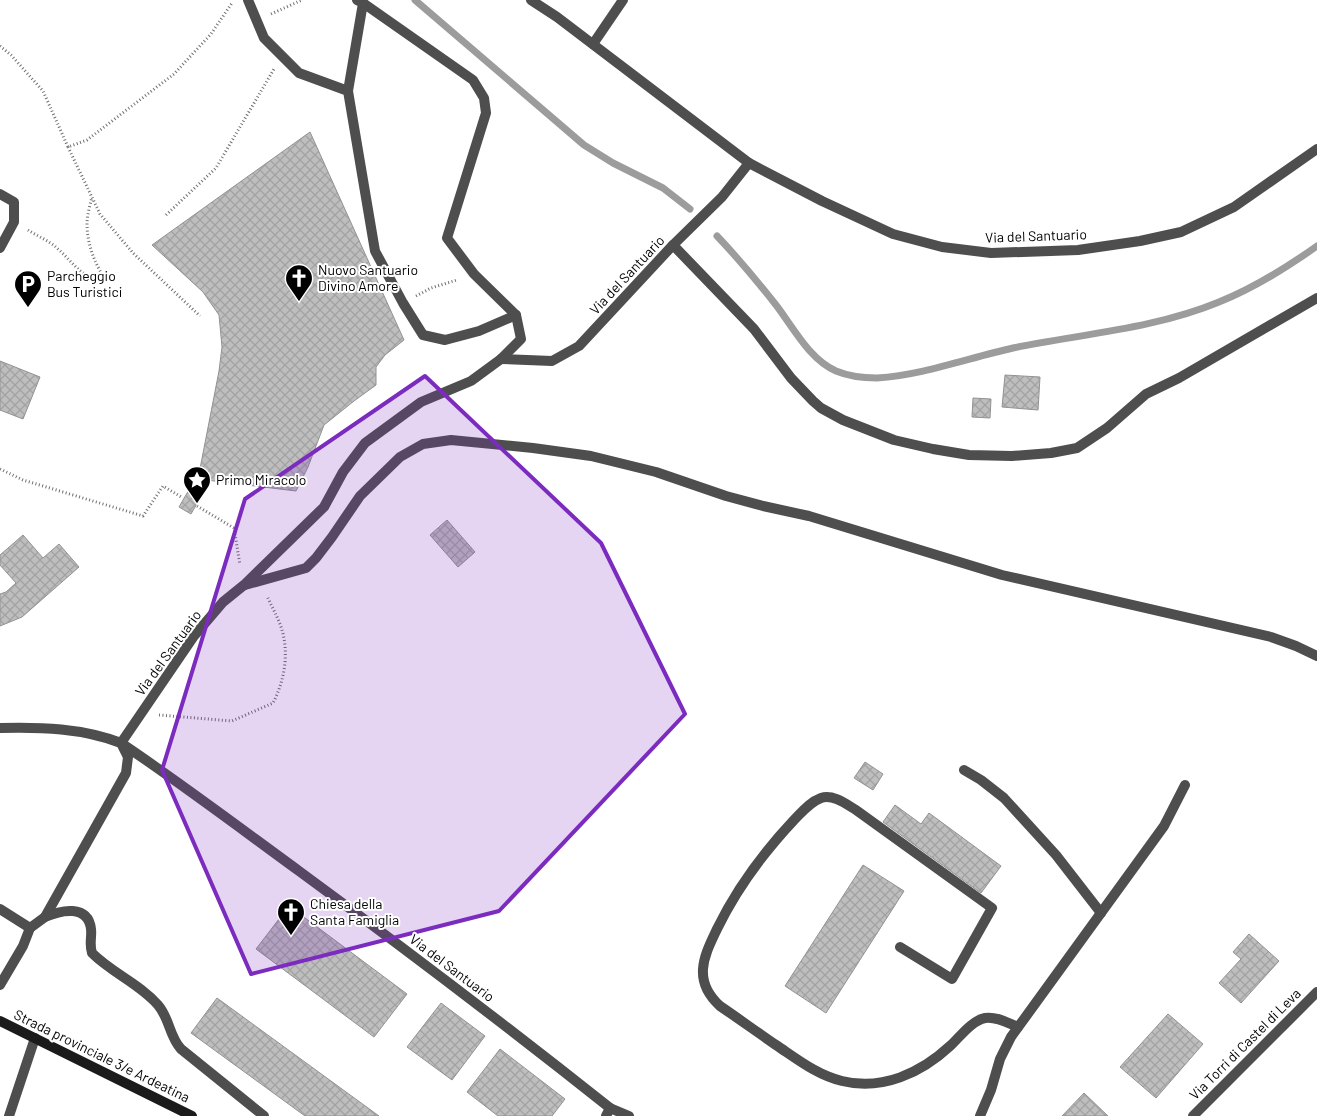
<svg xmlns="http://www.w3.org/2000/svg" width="1317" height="1116" font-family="Barlow,sans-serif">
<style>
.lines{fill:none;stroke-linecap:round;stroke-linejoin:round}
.stream{stroke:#9c9c9c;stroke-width:7}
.building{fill:url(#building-cross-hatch);stroke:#929292}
.path{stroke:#707070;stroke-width:3;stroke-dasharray:1 2.5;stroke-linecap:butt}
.lane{stroke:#4e4e4e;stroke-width:10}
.street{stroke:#4e4e4e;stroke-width:10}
.secondary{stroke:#1b1b1b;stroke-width:10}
.marked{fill:#7b2cbf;fill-opacity:0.2;stroke:#7b2cbf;stroke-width:4;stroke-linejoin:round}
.labels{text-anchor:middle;stroke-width:4;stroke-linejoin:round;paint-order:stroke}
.street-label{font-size:14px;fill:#000;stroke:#fff}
.poi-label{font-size:14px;fill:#000;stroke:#fff;text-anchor:start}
</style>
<defs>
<pattern id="building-cross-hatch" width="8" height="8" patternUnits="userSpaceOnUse" patternTransform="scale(1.25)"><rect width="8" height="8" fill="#bebebe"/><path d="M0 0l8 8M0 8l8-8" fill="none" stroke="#a2a2a2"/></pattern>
</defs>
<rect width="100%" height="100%" fill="#fff"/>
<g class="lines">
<g class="stream">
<path d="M415,0L584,145L613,163L663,188L690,209"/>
<path d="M717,236C738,258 757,281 776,305C793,327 809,359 836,371C848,376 864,378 877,378C923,375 968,358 1013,348C1081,334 1154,329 1219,302C1254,288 1286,268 1317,246"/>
</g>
</g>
<g class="building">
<path d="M310,132L404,340L385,355L376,367V385L354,401L324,425L308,467L296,491L198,479L219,371L222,347L219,315L203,292L152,245Z"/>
<path d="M0,361L40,377L23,419L0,410Z"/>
<path d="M1005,375L1040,377L1038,410L1002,407Z"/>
<path d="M973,398L991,399L990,418L972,417Z"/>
<path d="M190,488L202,495L191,514L179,507Z"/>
<path d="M447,520L475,552L458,567L430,535Z"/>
<path d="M23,535L43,558L59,544L79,567L22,617L0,626V594L6,592L16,583L0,565V555Z"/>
<path d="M865,762L883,774L873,790L854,778Z"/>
<path d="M895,805L921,824L929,813L1001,866L981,893L883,822Z"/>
<path d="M863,865L904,891L826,1013L785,986Z"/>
<path d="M289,906L407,994L374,1037L256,949Z"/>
<path d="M1249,934L1279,961L1241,1003L1219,983L1241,959L1233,952Z"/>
<path d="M217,998L379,1116H305L191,1033Z"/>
<path d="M441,1003L485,1036L452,1080L407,1047Z"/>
<path d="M1168,1014L1203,1044L1156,1098L1120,1067Z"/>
<path d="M500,1049L565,1099L552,1116H498L467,1092Z"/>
<path d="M1084,1093L1108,1116H1062Z"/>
</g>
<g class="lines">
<g class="path">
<path d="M271,14L302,0"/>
<path d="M0,46L11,55L43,91L68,147L87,140L174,74L211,34L232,3"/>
<path d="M68,147L100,214L133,253L200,316"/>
<path d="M166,215L216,168L274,69"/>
<path d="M28,230C37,236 50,241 58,249C75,264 81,279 106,280C95,265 87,244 87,224C87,215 90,205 92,197"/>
<path d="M416,296L431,288L457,280"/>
<path d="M0,469L23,480L143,516L163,486L183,498"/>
<path d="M197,506L234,528L240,565"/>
<path d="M159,715L232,721L273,703C285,680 290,650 280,624C276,614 271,605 267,596"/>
</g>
<g class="lane">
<path d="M248,0L264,38L299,73L348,91L375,251L403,303L423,335L445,340L479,331L516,315"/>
<path d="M531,0L557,17L749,163L822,201L893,234L942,247L991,253L1078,250L1140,241L1181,232L1234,207L1317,149"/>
<path d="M363,3L473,80L484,98L486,113L447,238L474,274L516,315L521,339L501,359L471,381L421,402L365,443L343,472L324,507L244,585L223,602L194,636L121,743C182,784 240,828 299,871C404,948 508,1027 610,1108L606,1116"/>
<path d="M593,44L623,0"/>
<path d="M348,91L363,3L357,0"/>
<path d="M0,194L14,202V222L0,248"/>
<path d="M673,245L754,329L791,378L813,401L821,408L843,420L894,440L933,449L969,455L1012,456L1051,453L1077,448L1107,428L1146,394L1179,378L1317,298"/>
<path d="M501,359L552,361L579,346L673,245L722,197L749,163"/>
<path d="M245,585L306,568L316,558L332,537L360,496L400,457L423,444L451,440L533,448L591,456L656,472L726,496L763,506L809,516L1002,575L1271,637L1296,646L1317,656"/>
<path d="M0,728C41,727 82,728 121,743L128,757L126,773L45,917L30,928L23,946L0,985"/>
<path d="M964,770L981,780L1004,798L1056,855L1101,913"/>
<path d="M0,909L30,928"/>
<path d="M45,917C61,910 88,904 91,929C92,937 89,944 92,953C112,973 140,984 158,1005C170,1019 169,1036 181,1049L264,1116"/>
<path d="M900,947L952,979L992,908L856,810C846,804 833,794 821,798C810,802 802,812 794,820C763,853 737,888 717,929C711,942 704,955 703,969C702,984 709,996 720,1006C739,1019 757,1032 776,1045C797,1059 817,1075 842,1081C882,1091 921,1073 950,1046C960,1037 971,1021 985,1018C996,1016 1008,1023 1018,1027"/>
<path d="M610,1108L629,1116"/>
<path d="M9,1116L35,1038"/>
<path d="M980,1116L991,1090L1000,1059L1011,1037L1164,826L1185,785"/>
</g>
<path class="street" d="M1193,1116L1317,992"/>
<path class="secondary" d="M0,1021L192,1116"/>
</g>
<path class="marked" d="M425,376L601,543L685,714L499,911L251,974L162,770L245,499Z"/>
<defs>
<g id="church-pin" transform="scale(1.4375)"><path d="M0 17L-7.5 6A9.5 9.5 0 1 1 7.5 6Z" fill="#000" stroke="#fff"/><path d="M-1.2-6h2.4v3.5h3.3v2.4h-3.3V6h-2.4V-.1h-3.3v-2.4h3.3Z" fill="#fff"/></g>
<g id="parking-pin" transform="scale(1.4375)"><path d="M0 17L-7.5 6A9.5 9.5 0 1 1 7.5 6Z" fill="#000" stroke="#fff"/><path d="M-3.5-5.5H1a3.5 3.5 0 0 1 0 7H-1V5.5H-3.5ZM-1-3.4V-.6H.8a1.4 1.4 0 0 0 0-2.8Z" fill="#fff"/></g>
<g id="sight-pin" transform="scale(1.4375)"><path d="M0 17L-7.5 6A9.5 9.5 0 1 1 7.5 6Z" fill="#000" stroke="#fff"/><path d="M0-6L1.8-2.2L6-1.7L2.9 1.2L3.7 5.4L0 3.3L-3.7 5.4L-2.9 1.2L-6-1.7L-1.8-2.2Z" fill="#fff"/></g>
</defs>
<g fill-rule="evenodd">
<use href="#church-pin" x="299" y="278"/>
<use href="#parking-pin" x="28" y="284"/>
<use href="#sight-pin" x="197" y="480"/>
<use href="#church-pin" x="291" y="912"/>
</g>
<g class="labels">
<g class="street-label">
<text transform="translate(1036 236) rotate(-2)" y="5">Via del Santuario</text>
<text transform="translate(627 275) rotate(-47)" y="5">Via del Santuario</text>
<text transform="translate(168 653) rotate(-54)" y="5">Via del Santuario</text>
<text transform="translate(452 968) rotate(37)" y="5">Via del Santuario</text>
<text transform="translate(1245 1044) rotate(-45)" y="5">Via Torri di Castel di Leva</text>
<text transform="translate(102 1056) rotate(26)" y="5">Strada provinciale 3/e Ardeatina</text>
</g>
<g class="poi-label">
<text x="318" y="275">Nuovo Santuario<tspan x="318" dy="16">Divino Amore</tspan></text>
<text x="47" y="281">Parcheggio<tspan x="47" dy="16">Bus Turistici</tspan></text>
<text x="216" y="485">Primo Miracolo</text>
<text x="310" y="909">Chiesa della<tspan x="310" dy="16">Santa Famiglia</tspan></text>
</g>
</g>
</svg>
